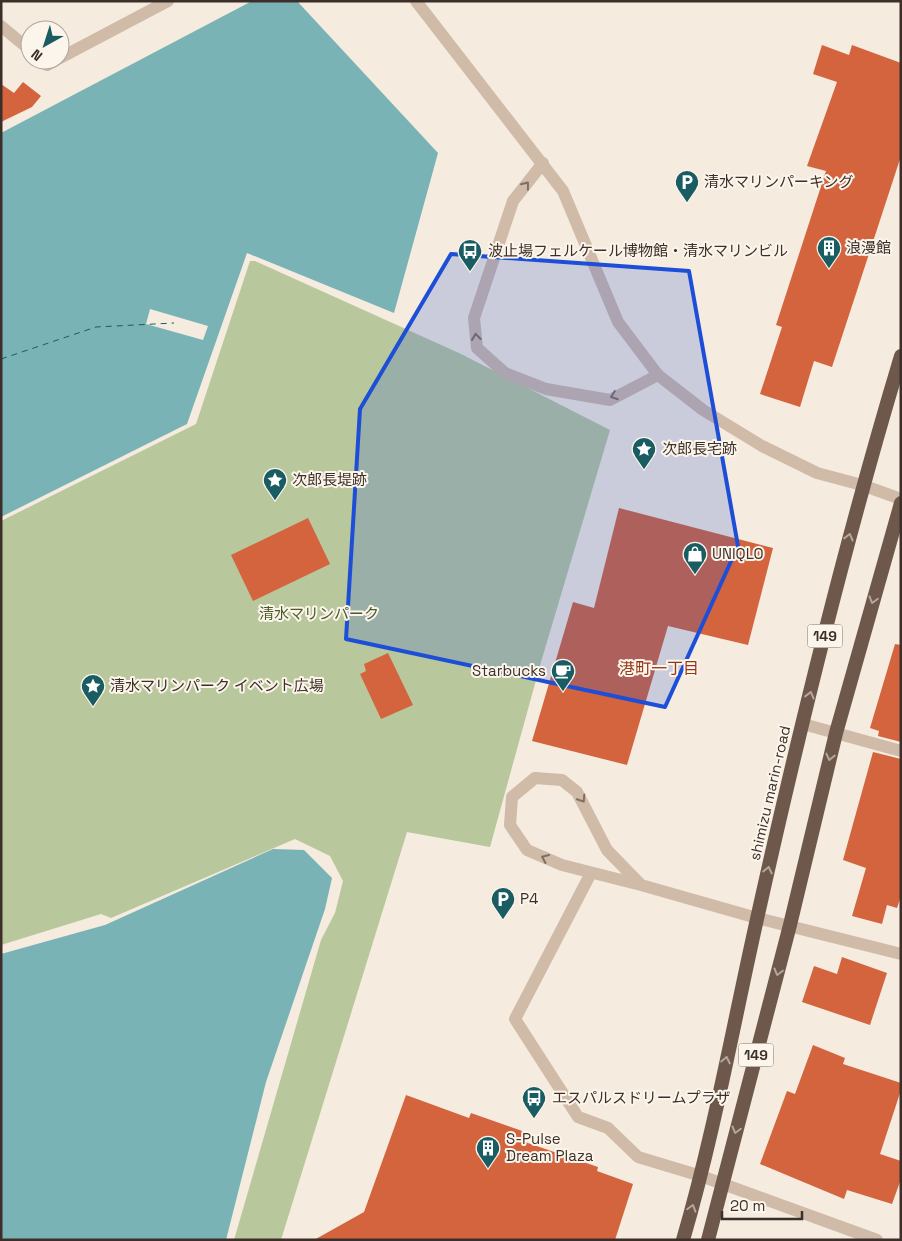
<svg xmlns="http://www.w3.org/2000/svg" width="902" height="1241" font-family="'Space Grotesk','Noto Sans JP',sans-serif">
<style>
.green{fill:#b8c79c}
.water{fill:#79b3b6}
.pier{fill:#f5ebde}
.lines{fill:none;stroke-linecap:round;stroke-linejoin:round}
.ferry{stroke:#195d63;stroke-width:1;stroke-dasharray:6 5;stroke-linecap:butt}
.building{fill:#d3643e}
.service{stroke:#d0baa8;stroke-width:12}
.minor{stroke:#d0baa8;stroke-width:12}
.tertiary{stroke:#d0baa8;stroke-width:12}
.trunk{stroke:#6e584c;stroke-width:14}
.oneway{stroke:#7f6e62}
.oneway2{stroke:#b5a69c}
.marked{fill:#1d4ed8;fill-opacity:0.2;stroke:#1d4ed8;stroke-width:4;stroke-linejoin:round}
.labels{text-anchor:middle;stroke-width:4;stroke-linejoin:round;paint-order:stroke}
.shield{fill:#fcf5eb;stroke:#766a63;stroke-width:1}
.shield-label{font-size:14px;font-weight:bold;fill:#3c2f29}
.poi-label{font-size:15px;fill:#3c2f29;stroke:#fcf5eb;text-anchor:start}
.park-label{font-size:15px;fill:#4a5d29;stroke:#fcf5eb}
.street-label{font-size:15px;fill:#3c2f29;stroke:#fcf5eb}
.neighbourhood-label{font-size:16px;fill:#953718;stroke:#fcf5eb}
</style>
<rect width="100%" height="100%" fill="#f5ebde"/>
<path class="green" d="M250,261H255L459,353L610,430L541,662L490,847L407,832L281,1240H234L321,940L335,913L343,881L330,856L295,839L111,918L101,914L1,945V521L196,424Z"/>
<g class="water">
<path d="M252,1H297L438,153L394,313L247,253L187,424L1,517V133Z"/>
<path d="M273,849L304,850L332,878L325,909L266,1082L226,1240H1V954L105,925Z"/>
</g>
<path class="pier" d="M150,309L208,326L203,340L146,324Z"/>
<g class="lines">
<path class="ferry" d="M1,359L96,327L174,323"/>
</g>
<g class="building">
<path d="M822,45L849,55L852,45L901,63V156L832,367L814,361L800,407L760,394L782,327L776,325L826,171L807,166L837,82L813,74Z"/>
<path d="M23,82L41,96L32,107L1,122V84L14,93Z"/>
<path d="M619,508L773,548L748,645L668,626L627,765L532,741L573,602L594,608Z"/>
<path d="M308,518L330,564L253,601L231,555Z"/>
<path d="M895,644L901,645V742L878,736L879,731L870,728Z"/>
<path d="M388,653L413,705L381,719L360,674L366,671L364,664Z"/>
<path d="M873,752L901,759V896L897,908L887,905L882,924L852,916L866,868L843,860Z"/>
<path d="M842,957L887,973L870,1025L802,1002L814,966L837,974Z"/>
<path d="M813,1045L845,1058L843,1064L901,1083V1090L880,1154L901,1161V1179L892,1204L847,1190L844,1199L760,1164L787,1091L795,1094Z"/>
<path d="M406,1095L469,1118L471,1113L525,1132L522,1141L598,1167L597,1171L633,1184L615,1240H314L364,1212Z"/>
</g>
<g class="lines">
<g class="service">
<path d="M591,873L515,1019L578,1117L608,1128L638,1157L701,1176"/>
<path d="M641,885L607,850L577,792L562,780L535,778L512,797L510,825L527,850L562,865L641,885L757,918"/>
</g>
<g class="minor">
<path d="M1,26L30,50"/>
<path d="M60,58L168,1"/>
<path d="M41,60L47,65L56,60"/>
<path d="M543,163L513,201L474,318L477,348L505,373L546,389L610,400L658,375"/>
<path d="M803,724L901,751"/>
<path d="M757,918L901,954"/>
<path d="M701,1176L877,1240"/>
</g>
<path class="tertiary" d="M416,1L563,191L618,322L658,375L703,410L762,446L817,473L862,485L901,499"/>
<g class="trunk">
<path d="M683,1240C714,1134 733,1026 757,919C799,730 845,542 901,356"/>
<path d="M708,1240L790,925L836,733L901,503"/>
</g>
</g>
<defs><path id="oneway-chevron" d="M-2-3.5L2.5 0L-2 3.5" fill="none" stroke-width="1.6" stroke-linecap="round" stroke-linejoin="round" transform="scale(1.25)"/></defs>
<g class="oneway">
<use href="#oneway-chevron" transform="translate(526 185) rotate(-52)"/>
<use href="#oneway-chevron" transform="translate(476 337) rotate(-96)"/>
<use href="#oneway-chevron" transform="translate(614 396) rotate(160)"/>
<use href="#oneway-chevron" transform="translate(582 799) rotate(57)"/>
<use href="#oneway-chevron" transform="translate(545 858) rotate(-156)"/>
</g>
<g class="oneway2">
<use href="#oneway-chevron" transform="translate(849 537) rotate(-76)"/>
<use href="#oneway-chevron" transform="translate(873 600) rotate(106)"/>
<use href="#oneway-chevron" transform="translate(810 695) rotate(-76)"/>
<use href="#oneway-chevron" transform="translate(830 757) rotate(103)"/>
<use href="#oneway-chevron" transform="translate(768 870) rotate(-77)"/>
<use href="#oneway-chevron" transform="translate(778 972) rotate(105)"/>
<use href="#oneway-chevron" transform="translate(726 1060) rotate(-78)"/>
<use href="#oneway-chevron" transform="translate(736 1130) rotate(105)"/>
<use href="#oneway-chevron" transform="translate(692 1208) rotate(-74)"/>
</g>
<path class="marked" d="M451,254L689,271L738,546L665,707L346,639L360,409Z"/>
<defs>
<g id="parking-pin" transform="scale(1.25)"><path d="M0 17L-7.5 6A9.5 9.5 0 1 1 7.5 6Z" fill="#195d63" stroke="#fcf5eb"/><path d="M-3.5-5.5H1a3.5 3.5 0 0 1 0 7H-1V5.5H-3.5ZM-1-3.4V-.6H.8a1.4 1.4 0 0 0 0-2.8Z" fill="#fff"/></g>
<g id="building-pin" transform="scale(1.25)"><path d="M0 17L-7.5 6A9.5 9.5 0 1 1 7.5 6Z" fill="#195d63" stroke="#fcf5eb"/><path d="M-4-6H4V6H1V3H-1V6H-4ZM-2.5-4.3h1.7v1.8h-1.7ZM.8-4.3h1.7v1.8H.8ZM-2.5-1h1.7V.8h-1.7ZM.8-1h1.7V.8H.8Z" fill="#fff"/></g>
<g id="bus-pin" transform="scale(1.25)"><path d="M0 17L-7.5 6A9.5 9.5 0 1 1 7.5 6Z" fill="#195d63" stroke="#fcf5eb"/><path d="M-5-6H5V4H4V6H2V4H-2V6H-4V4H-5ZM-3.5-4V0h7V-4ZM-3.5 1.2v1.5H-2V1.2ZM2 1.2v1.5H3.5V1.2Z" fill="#fff"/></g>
<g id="sight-pin" transform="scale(1.25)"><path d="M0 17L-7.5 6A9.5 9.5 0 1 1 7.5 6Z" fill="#195d63" stroke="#fcf5eb"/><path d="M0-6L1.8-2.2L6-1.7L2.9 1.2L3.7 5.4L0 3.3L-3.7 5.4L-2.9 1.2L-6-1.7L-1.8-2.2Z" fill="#fff"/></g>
<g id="shop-pin" transform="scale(1.25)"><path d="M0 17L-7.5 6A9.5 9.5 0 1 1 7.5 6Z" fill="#195d63" stroke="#fcf5eb"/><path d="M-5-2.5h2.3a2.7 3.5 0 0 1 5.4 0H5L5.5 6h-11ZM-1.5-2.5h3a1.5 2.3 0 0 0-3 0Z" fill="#fff"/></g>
<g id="cafe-pin" transform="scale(1.25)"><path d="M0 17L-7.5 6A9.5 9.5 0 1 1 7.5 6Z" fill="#195d63" stroke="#fcf5eb"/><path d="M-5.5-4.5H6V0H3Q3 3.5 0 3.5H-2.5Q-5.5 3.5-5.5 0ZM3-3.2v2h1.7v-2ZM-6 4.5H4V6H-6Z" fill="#fff"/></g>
</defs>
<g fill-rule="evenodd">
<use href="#parking-pin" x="687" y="182"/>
<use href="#building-pin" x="829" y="248"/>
<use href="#bus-pin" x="470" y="251"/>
<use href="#sight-pin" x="644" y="449"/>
<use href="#sight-pin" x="275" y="480"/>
<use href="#shop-pin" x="695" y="554"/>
<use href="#cafe-pin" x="563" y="671"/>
<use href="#sight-pin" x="93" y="686"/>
<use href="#parking-pin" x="503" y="899"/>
<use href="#bus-pin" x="534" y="1098"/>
<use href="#building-pin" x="488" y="1148"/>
</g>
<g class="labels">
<g class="shield">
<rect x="807.5" y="624.5" width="35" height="23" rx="4"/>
<rect x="738.5" y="1043.5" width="35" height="23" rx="4"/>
</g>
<g class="shield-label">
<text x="825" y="641">149</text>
<text x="756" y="1060">149</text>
</g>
<g class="poi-label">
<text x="704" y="187">清水マリンパーキング</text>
<text x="846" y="253">浪漫館</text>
<text x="488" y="256">波止場フェルケール博物館・清水マリンビル</text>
<text x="662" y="454">次郎長宅跡</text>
<text x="292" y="485">次郎長堤跡</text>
<text x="712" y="559">UNIQLO</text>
<text x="546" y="676" text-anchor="end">Starbucks</text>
<text x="110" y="691">清水マリンパーク イベント広場</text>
<text x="520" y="904">P4</text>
<text x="552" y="1103">エスパルスドリームプラザ</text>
<text x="506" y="1144">S-Pulse<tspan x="506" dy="17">Dream Plaza</tspan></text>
</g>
<g class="park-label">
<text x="319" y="619">清水マリンパーク</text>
</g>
<g class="street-label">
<text transform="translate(770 793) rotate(-77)" y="5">shimizu marin-road</text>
</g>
<g class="neighbourhood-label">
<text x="659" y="674">港町一丁目</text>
</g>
</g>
<rect width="902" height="1241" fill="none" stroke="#3c2f29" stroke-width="5"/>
<g transform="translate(45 45) rotate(219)"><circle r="24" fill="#fcf5eb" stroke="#afa69d"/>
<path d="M0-4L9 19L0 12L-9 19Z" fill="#195d63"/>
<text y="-8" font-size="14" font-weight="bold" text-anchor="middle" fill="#3c2f29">N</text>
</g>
<path d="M722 1211v8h80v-8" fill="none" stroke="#3c2f29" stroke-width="2.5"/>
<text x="730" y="1211" font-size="15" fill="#3c2f29" stroke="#fcf5eb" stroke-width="4" paint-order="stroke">20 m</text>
</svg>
